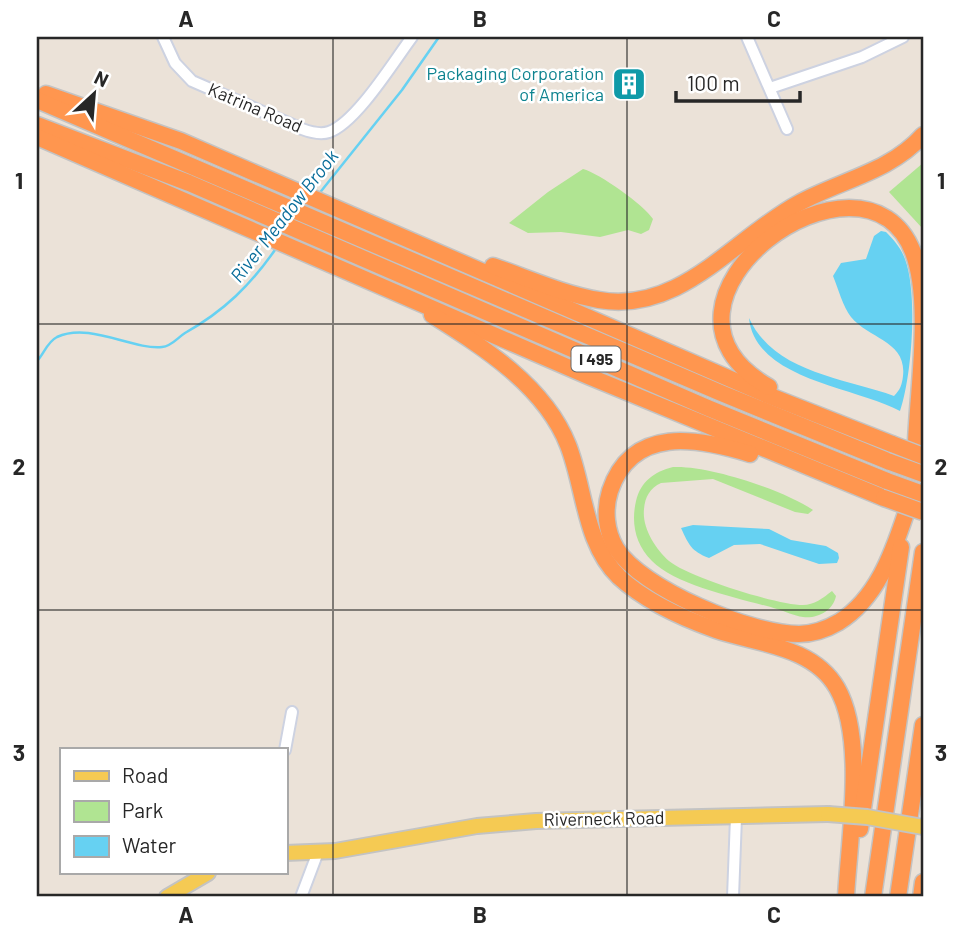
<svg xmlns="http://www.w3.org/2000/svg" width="960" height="934" font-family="Barlow,sans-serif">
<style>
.green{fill:#b0e492}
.water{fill:#66d1f2}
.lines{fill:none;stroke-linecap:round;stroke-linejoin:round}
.stream{stroke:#66d1f2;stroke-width:2.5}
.minor-casing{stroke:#cdd2e1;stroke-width:14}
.major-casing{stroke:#c3c3c3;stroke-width:18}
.highway-casing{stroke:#c3c3c3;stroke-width:19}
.minor{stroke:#fff;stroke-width:10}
.major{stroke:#f5ca53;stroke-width:14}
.highway{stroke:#ff964f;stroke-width:16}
.major-bridge-casing{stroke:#c3c3c3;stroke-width:18;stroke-linecap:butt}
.highway-bridge-casing{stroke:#c3c3c3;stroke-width:19;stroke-linecap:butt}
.major-bridge{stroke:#f5ca53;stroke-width:14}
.highway-bridge{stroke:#ff964f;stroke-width:16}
.grid{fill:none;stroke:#272727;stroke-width:2;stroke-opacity:0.55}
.labels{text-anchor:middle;stroke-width:5;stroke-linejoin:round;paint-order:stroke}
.shield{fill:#fff;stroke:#686868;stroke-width:2}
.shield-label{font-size:16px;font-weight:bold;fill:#272727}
.culture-label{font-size:18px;fill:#0d838f;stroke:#fff;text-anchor:end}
.street-label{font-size:18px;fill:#272727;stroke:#fff}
.water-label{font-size:19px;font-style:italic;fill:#096d9a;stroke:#fff}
.neatline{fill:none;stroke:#272727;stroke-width:2.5}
.grid-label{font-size:23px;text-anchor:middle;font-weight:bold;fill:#272727}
</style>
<rect width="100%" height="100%" fill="#ebe2d8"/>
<g class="green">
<path d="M923,163V229L889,192Z"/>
<path d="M583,169C599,173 644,205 653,219L649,230L641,234L628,230L600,237L561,232L528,233L509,223L548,192Z"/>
<path d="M673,467C708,465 784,490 813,510L808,514L795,512L713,479L661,483C650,488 645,497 644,509C642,528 655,548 669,561C688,577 777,605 803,605C814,605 823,598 832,591L836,596C833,611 817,619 803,617C794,616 785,611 777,609C743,599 676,586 652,561C635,544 631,523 636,501C641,481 654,472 673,467Z"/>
</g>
<g class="water">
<path d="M881,231L886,232C894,240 901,248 905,259C918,293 912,376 900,411C856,387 755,380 749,318C774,373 844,378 894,396C900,390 902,385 903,376C907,341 869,339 851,317C843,307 838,288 833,276L841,263L866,259L874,236Z"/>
<path d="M693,525L769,529L791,540L826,546L838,553L839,558L837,563L819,564L760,544L734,545L709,558C691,551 689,545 681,528Z"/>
</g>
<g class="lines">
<g class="stream">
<path d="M318,195L402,90L439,37"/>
<path d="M37,361C44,354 47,342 57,337C90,322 132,350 162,347C172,346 177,338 185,333C224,311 251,285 277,247"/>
</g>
<g class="minor-casing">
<g id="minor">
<path d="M163,37L175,63L192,81L302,129C310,132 320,135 329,132C356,123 394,61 412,37"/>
<path d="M747,37L787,129"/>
<path d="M770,88L862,57L903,37"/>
<path d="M285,750L292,712"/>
<path d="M301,897L318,852"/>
<path d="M733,897L736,817"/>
</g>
</g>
<g class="major-casing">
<g id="major">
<path d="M285,853L335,851L477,826L536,821L828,814"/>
<path d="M167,897L208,873"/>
</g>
</g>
<g class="highway-casing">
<g id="highway">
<path d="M46,94L181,141L765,394L892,444"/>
<path d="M37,100L721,393L890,462"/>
<path d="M37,125L189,183L708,408L887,481"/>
<path d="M37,137L588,376L884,498"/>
<path d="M493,266C528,278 563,294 599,300C681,314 734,238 799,203C841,180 890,172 923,135"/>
<path d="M432,315C483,347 545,386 568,445C585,488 584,543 619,577C646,602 682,618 716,630C757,644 813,646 837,688C866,738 849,839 846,897"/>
<path d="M769,387C620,302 864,126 913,252C932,301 918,389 916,442"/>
<path d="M750,454C698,438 632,425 610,491C604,510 606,531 616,548C641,589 751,634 799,634C813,634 827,629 839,622C876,599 892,555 905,516"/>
<path d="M860,829L901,547"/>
<path d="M873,897L923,552"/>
<path d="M898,897L923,725"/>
<path d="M921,897L923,882"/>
</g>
</g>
<use href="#minor" class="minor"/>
<use href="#major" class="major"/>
<use href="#highway" class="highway"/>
<g class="major-bridge-casing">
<path id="major-bridge" d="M828,814L867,817L923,827"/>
</g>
<g class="highway-bridge-casing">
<g id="highway-bridge">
<path d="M892,444L923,456"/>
<path d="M890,462L923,474"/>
<path d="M887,481L923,494"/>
<path d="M884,498L923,512"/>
</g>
</g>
<use href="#major-bridge" class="major-bridge"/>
<use href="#highway-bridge" class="highway-bridge"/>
</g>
<path class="grid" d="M333,37V897M627,37V897M37,324H923M37,610H923"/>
<defs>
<g id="building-square" transform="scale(1.75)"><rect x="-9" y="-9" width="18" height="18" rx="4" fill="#0f9aa8" stroke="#fff"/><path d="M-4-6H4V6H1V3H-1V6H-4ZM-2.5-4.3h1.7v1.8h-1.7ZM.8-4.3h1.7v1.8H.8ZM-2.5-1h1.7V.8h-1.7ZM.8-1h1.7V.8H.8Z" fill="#fff"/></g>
</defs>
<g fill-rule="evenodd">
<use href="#building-square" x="629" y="84"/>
</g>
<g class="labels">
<rect class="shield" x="571.5" y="346.5" width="49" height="25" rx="5"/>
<g class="shield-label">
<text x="596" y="365">I 495</text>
</g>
<g class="culture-label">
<text x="604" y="80">Packaging Corporation<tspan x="604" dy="21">of America</tspan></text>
</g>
<g class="street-label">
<text transform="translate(255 108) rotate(23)" y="6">Katrina Road</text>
<text transform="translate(604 819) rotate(-1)" y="6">Riverneck Road</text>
</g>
<g class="water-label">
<text transform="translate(284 216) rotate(-52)" y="7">River Meadow Brook</text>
</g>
</g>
<rect width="960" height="934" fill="none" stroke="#ffffff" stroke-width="77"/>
<rect x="60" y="748" width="228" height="126" fill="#ffffff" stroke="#a9a9a9" stroke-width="2"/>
<rect x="74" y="771" width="35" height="10" fill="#f5ca53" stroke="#a9a9a9" stroke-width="2"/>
<text x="122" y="783" font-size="21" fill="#272727">Road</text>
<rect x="74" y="801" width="35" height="21" fill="#b0e492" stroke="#a9a9a9" stroke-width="2"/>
<text x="122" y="818" font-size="21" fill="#272727">Park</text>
<rect x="74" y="836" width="35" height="21" fill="#66d1f2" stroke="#a9a9a9" stroke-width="2"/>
<text x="122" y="853" font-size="21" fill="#272727">Water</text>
<g transform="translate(94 94) rotate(26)" stroke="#ffffff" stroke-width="5" paint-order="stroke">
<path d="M0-5L12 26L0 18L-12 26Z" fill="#272727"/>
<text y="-10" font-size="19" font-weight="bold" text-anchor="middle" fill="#272727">N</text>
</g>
<path d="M676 91v10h124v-10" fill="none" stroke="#272727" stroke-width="3.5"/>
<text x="687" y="91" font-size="21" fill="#272727" stroke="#ffffff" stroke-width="5" paint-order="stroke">100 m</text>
<rect x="38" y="38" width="884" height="857" class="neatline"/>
<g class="grid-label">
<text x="186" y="27">A</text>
<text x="480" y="27">B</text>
<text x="774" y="27">C</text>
<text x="19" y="189">1</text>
<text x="941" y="189">1</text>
<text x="19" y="475">2</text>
<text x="941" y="475">2</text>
<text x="19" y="761">3</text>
<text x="941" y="761">3</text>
<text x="186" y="923">A</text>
<text x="480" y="923">B</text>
<text x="774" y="923">C</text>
</g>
</svg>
